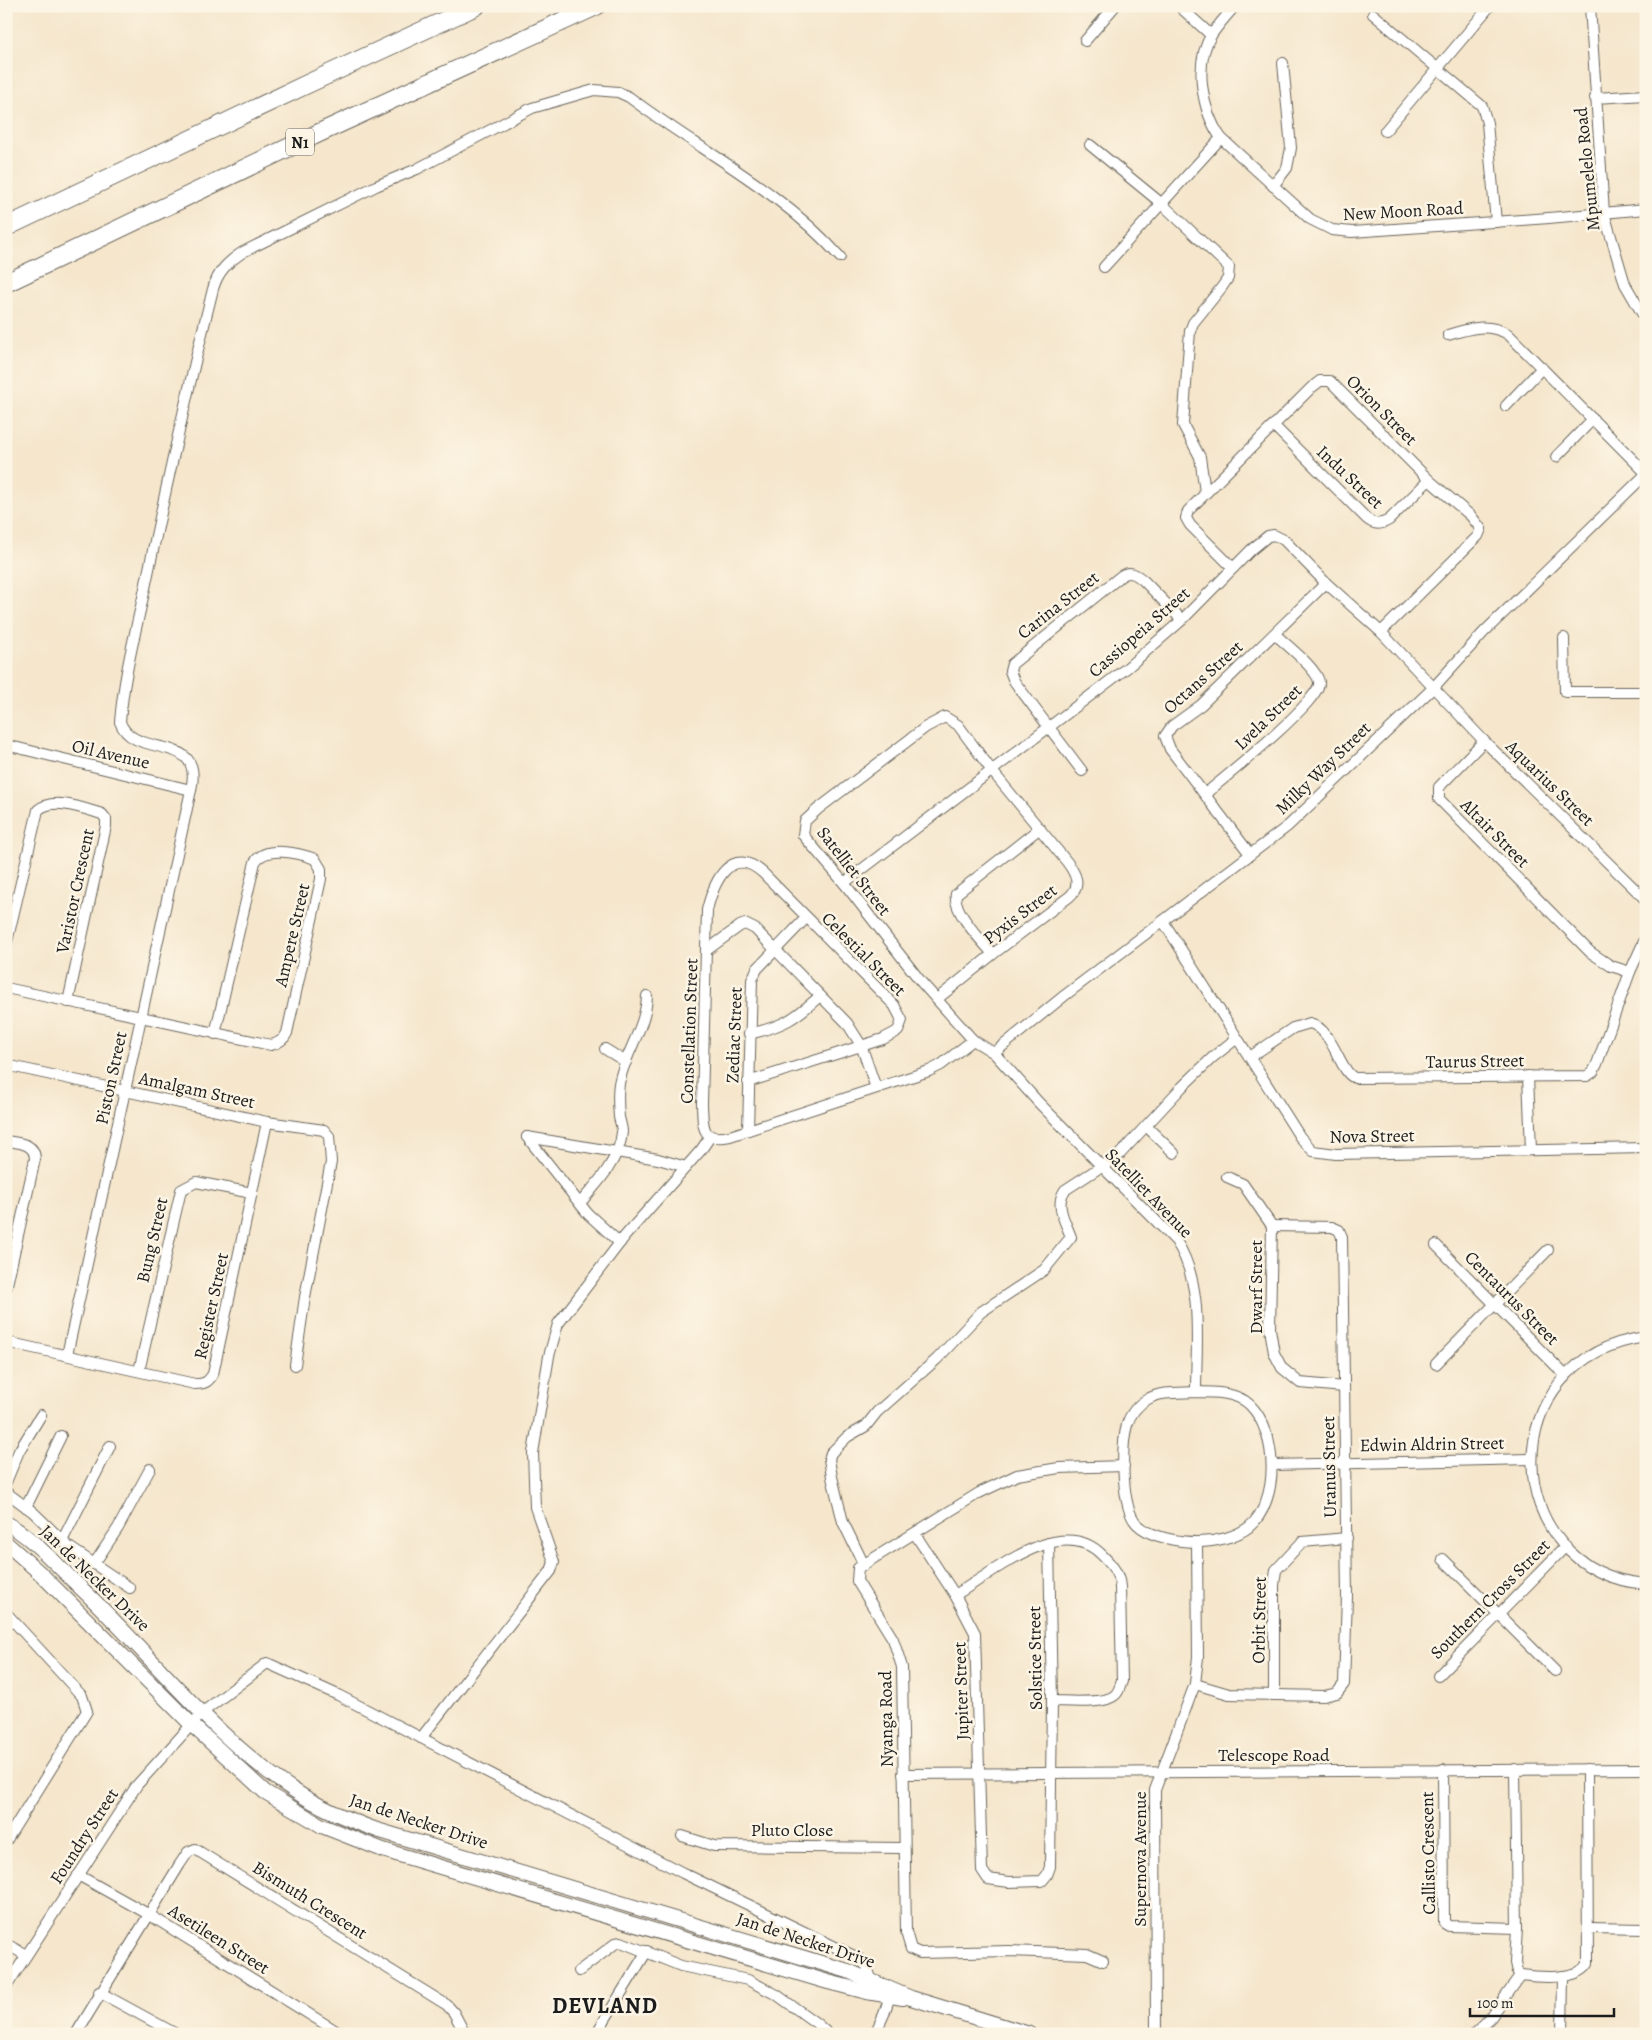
<svg xmlns="http://www.w3.org/2000/svg" width="1652" height="2040" font-family="Alegreya,serif">
<style>
.lines{fill:none;stroke-linecap:round;stroke-linejoin:round}
.street-casing{stroke:#68635a;stroke-width:12}
.secondary-casing{stroke:#68635a;stroke-width:16}
.highway-casing{stroke:#68635a;stroke-width:20}
.street{stroke:#fff;stroke-width:10}
.secondary{stroke:#fff;stroke-width:14}
.highway{stroke:#fff;stroke-width:18}
.labels{text-anchor:middle;stroke-width:5;stroke-linejoin:round;paint-order:stroke}
.shield{fill:#fcf5e5;stroke:#5f5d58;stroke-width:1}
.shield-label{font-size:16px;font-weight:bold;fill:#1c1c1c}
.street-label{font-size:18px;fill:#1c1c1c;stroke:#fcf5e5}
.district-label{font-size:22px;font-weight:bold;letter-spacing:1px;fill:#1c1c1c;stroke:#fcf5e5}
</style>
<rect width="100%" height="100%" fill="#fcf5e5"/>
<filter id="ink" filterUnits="userSpaceOnUse"><feTurbulence type="fractalNoise" baseFrequency=".02" numOctaves="2"/><feDisplacementMap in="SourceGraphic" scale="10" xChannelSelector="R" yChannelSelector="G"/><feConvolveMatrix kernelMatrix="1 2 1 2 8 2 1 2 1" color-interpolation-filters="sRGB"/></filter>
<filter id="wash" filterUnits="userSpaceOnUse"><feTurbulence type="fractalNoise" baseFrequency=".0096" numOctaves="4" result="noise"/><feDisplacementMap in="SourceGraphic" scale="20" xChannelSelector="R" yChannelSelector="G"/><feGaussianBlur stdDeviation="1.12" result="paint"/><feColorMatrix in="noise" values="0 0 0 0 0 0 0 0 0 0 0 0 0 0 0 0 0 1.4 0 .05"/><feComposite in="paint" operator="in"/></filter>
<g filter="url(#wash)">
<rect width="100%" height="100%" fill="#f5e6cc"/>
</g>
<g filter="url(#ink)">
<g class="lines">
<g class="street-casing">
<g id="street">
<path d="M1179,6L1211,35"/>
<path d="M1235,6C1227,15 1219,24 1212,34C1193,63 1202,111 1221,138L1310,219L1332,230L1352,232L1549,218L1646,209"/>
<path d="M1590,6L1604,213L1625,284L1646,320"/>
<path d="M1373,14L1482,106L1487,123L1496,222"/>
<path d="M1085,41L1115,6"/>
<path d="M1595,98L1646,95"/>
<path d="M1385,131L1490,6"/>
<path d="M1090,145L1161,203L1229,267L1228,278L1222,287L1193,323L1190,331L1183,425L1200,457L1205,492"/>
<path d="M1273,186L1287,168L1291,148L1283,63"/>
<path d="M1104,267L1221,138"/>
<path d="M1448,335C1470,328 1488,323 1508,334L1646,473"/>
<path d="M1506,406L1542,368"/>
<path d="M1273,425L1367,519C1374,525 1381,525 1389,520L1429,480"/>
<path d="M1556,457L1593,419"/>
<path d="M1233,568L1190,525L1186,518L1188,511L1311,388L1320,381H1330L1429,480L1471,516L1481,529L1478,536L1381,632"/>
<path d="M1564,638L1565,692H1646"/>
<path d="M1484,741L1439,787V799L1590,952L1611,966L1630,972"/>
<path d="M6,745L191,790L67,1355"/>
<path d="M1082,771L1014,681L1010,671L1012,664L1121,576C1130,570 1136,574 1144,581L1182,620"/>
<path d="M191,790C205,730 134,761 120,722C124,672 138,623 148,574C168,478 189,384 213,289C218,271 228,262 243,252L376,186L417,169L532,108L594,90L618,92L629,97C699,150 781,190 840,257"/>
<path d="M1205,794C1222,780 1323,699 1319,682C1317,668 1285,644 1275,634"/>
<path d="M1250,854L1170,749L1165,736L1172,726L1201,705L1326,583"/>
<path d="M844,883L1128,667L1182,620L1251,550L1268,536L1274,535L1284,540L1326,583L1381,632L1484,741L1646,900"/>
<path d="M1163,921L1300,1137L1313,1151L1336,1154L1646,1148"/>
<path d="M6,946L38,810C53,796 85,809 102,814L106,819V826L68,1002"/>
<path d="M707,950L740,926L745,924L755,929L847,1023L861,1045L876,1088"/>
<path d="M993,954C982,941 952,911 956,894L1040,828"/>
<path d="M6,988L271,1045C279,1043 284,1040 287,1033L321,879V869L315,859C299,853 265,845 255,862L215,1034"/>
<path d="M937,999L993,954L1069,897C1082,886 1076,874 1067,862L992,771L958,725L945,717L926,727L818,809L805,821L803,835L844,883L922,983L973,1040L994,1053L1039,1103L1176,1241C1204,1284 1196,1342 1196,1392"/>
<path d="M749,1034C784,1026 794,1019 820,996"/>
<path d="M605,1049L626,1062"/>
<path d="M994,1053L1064,996L1288,826L1433,688L1484,632L1646,474"/>
<path d="M1250,1057L1293,1028L1310,1023C1334,1030 1340,1074 1355,1078L1587,1076L1593,1072L1597,1064L1630,972L1646,937"/>
<path d="M6,1065L267,1122L324,1130L329,1136L331,1162L305,1297L295,1365"/>
<path d="M1528,1076L1531,1150"/>
<path d="M748,1082L883,1039L898,1031L902,1020L894,1005L763,873C731,844 714,881 707,910L702,1104C703,1127 701,1142 730,1136L929,1071L941,1065L973,1040"/>
<path d="M1146,1126L1174,1153"/>
<path d="M748,1130L752,980L757,969L806,918"/>
<path d="M527,1137L658,1159L686,1167"/>
<path d="M527,1137L588,1214L620,1243"/>
<path d="M6,1141C19,1143 35,1143 35,1159L6,1289"/>
<path d="M1227,1177L1243,1184L1272,1226"/>
<path d="M580,1203C597,1184 620,1159 622,1132C622,1127 620,1122 619,1117C618,1105 617,1090 620,1079C627,1050 646,1026 647,996"/>
<path d="M1272,1226L1270,1329L1274,1353L1282,1368L1300,1383L1344,1387"/>
<path d="M1436,1245L1565,1375"/>
<path d="M1646,1337C1492,1357 1497,1571 1646,1584"/>
<path d="M6,1342L195,1384C205,1384 208,1382 213,1374L267,1122"/>
<path d="M1436,1364L1548,1250"/>
<path d="M139,1371L181,1190L196,1182L252,1193"/>
<path d="M1196,1392C1213,1392 1237,1392 1250,1405C1278,1433 1280,1501 1249,1527C1236,1537 1215,1542 1198,1542C1180,1542 1151,1538 1137,1524C1121,1508 1121,1446 1127,1425C1130,1414 1138,1404 1148,1399C1160,1391 1182,1393 1196,1392Z"/>
<path d="M1273,1465L1531,1459"/>
<path d="M6,1482L19,1451L41,1415"/>
<path d="M6,1492L33,1512L69,1547L130,1588"/>
<path d="M26,1507L61,1436"/>
<path d="M915,1534L955,1595L975,1633L982,1870L988,1879L1009,1882L1042,1881L1047,1875L1050,1867L1052,1701L1049,1543"/>
<path d="M62,1541L110,1446"/>
<path d="M1443,1559L1555,1671"/>
<path d="M94,1564L118,1528L150,1469"/>
<path d="M864,1565L843,1522L832,1477L829,1459L831,1453L847,1437L866,1426L877,1412L937,1359L981,1312L1044,1270L1071,1237C1066,1223 1054,1205 1065,1190L1119,1155L1181,1088L1213,1057L1237,1038"/>
<path d="M955,1595C993,1573 1061,1513 1102,1555C1112,1565 1119,1573 1120,1587L1122,1681C1120,1686 1119,1692 1115,1695C1105,1705 1066,1701 1052,1701"/>
<path d="M6,1613L82,1696L87,1711L6,1841"/>
<path d="M1438,1676L1566,1546"/>
<path d="M1195,1684L1229,1694L1324,1696L1337,1693L1344,1684L1347,1596L1342,1237L1339,1230L1332,1227L1272,1226"/>
<path d="M1274,1694V1585L1276,1570L1302,1542L1347,1538"/>
<path d="M421,1738L551,1571L554,1562L535,1507L533,1453L549,1356L558,1324L625,1236L701,1150L710,1137"/>
<path d="M1443,1769L1444,1923L1449,1926L1517,1928"/>
<path d="M1515,1769L1517,1928L1515,1963L1517,1972L1521,1975C1537,1977 1578,1981 1588,1964L1587,1769"/>
<path d="M903,1774L1646,1769"/>
<path d="M682,1836L714,1846L904,1848"/>
<path d="M78,1875L148,1914L341,2034"/>
<path d="M1588,1928L1646,1929"/>
<path d="M6,1944L26,1955"/>
<path d="M1103,1961L1087,1954L1009,1951L920,1953L911,1949L906,1932L902,1667L893,1639L857,1581L858,1568L979,1493L1017,1475L1059,1468L1124,1466"/>
<path d="M579,1971L616,1943L621,1942L681,1966L748,1980L777,1995L816,2023L828,2034"/>
<path d="M6,1987L137,1785L203,1712L267,1663L338,1695L683,1873L858,1958L867,1966L871,1979"/>
<path d="M99,1992L176,2034"/>
<path d="M76,2034L180,1864L188,1852L195,1849L447,2005L454,2013L465,2034"/>
<path d="M596,2034L647,1951"/>
<path d="M875,2034L884,2014L892,1990"/>
<path d="M1156,2034L1155,1790L1195,1684L1198,1657L1197,1542"/>
<path d="M1474,2034L1491,2017L1521,1975"/>
<path d="M1562,2034L1563,1976"/>
</g>
</g>
<g class="secondary-casing">
<g id="secondary">
<path d="M6,1523C35,1539 59,1568 83,1590C153,1657 214,1738 295,1791C320,1808 349,1820 377,1830L848,1971L911,1998L1029,2034"/>
<path d="M6,1543L40,1573L192,1725L265,1792L322,1826L383,1850L828,1982L867,1992L903,1998"/>
</g>
</g>
<g class="highway-casing">
<g id="highway">
<path d="M6,227L303,86L476,6"/>
<path d="M6,283L319,133L596,6"/>
</g>
</g>
<use href="#street" class="street"/>
<use href="#secondary" class="secondary"/>
<use href="#highway" class="highway"/>
</g>
</g>
<g class="labels">
<rect class="shield" x="286" y="128.5" width="28" height="27" rx="4"/>
<g class="shield-label">
<text x="300" y="148">N1</text>
</g>
<g class="street-label">
<text transform="translate(1587 169) rotate(-96)" y="6">Mpumelelo Road</text>
<text transform="translate(1403 211) rotate(-3)" y="6">New Moon Road</text>
<text transform="translate(1382 410) rotate(45)" y="6">Orion Street</text>
<text transform="translate(1350 477) rotate(43)" y="6">Indu Street</text>
<text transform="translate(1058 605) rotate(-38)" y="6">Carina Street</text>
<text transform="translate(1139 632) rotate(-41)" y="6">Cassiopeia Street</text>
<text transform="translate(1203 677) rotate(-42)" y="6">Octans Street</text>
<text transform="translate(1268 717) rotate(-44)" y="6">Lvela Street</text>
<text transform="translate(111 754) rotate(13)" y="6">Oil Avenue</text>
<text transform="translate(1323 768) rotate(-44)" y="6">Milky Way Street</text>
<text transform="translate(1550 783) rotate(44)" y="6">Aquarius Street</text>
<text transform="translate(1495 833) rotate(45)" y="6">Altair Street</text>
<text transform="translate(854 871) rotate(52)" y="6">Satelliet Street</text>
<text transform="translate(75 891) rotate(-78)" y="6">Varistor Crescent</text>
<text transform="translate(1020 914) rotate(-37)" y="6">Pyxis Street</text>
<text transform="translate(292 935) rotate(-77)" y="6">Ampere Street</text>
<text transform="translate(864 954) rotate(45)" y="6">Celestial Street</text>
<text transform="translate(689 1031) rotate(-88)" y="6">Constellation Street</text>
<text transform="translate(734 1035) rotate(-88)" y="6">Zediac Street</text>
<text transform="translate(1475 1061) rotate(-1)" y="6">Taurus Street</text>
<text transform="translate(111 1078) rotate(-78)" y="6">Piston Street</text>
<text transform="translate(197 1090) rotate(12)" y="6">Amalgam Street</text>
<text transform="translate(1372 1136) rotate(-1)" y="6">Nova Street</text>
<text transform="translate(1149 1193) rotate(46)" y="6">Satelliet Avenue</text>
<text transform="translate(152 1240) rotate(-77)" y="6">Bung Street</text>
<text transform="translate(1256 1287) rotate(-90)" y="6">Dwarf Street</text>
<text transform="translate(1512 1298) rotate(45)" y="6">Centaurus Street</text>
<text transform="translate(211 1306) rotate(-78)" y="6">Register Street</text>
<text transform="translate(1432 1444) rotate(-1)" y="6">Edwin Aldrin Street</text>
<text transform="translate(1329 1467) rotate(-91)" y="6">Uranus Street</text>
<text transform="translate(95 1578) rotate(44)" y="6">Jan de Necker Drive</text>
<text transform="translate(1490 1599) rotate(-45)" y="6">Southern Cross Street</text>
<text transform="translate(1259 1620) rotate(-89)" y="6">Orbit Street</text>
<text transform="translate(1035 1658) rotate(-91)" y="6">Solstice Street</text>
<text transform="translate(961 1691) rotate(-92)" y="6">Jupiter Street</text>
<text transform="translate(886 1719) rotate(-91)" y="6">Nyanga Road</text>
<text x="1274" y="1761">Telescope Road</text>
<text transform="translate(419 1821) rotate(18)" y="6">Jan de Necker Drive</text>
<text x="792" y="1836">Pluto Close</text>
<text transform="translate(84 1836) rotate(-57)" y="6">Foundry Street</text>
<text transform="translate(1428 1853) rotate(-91)" y="6">Callisto Crescent</text>
<text transform="translate(1140 1859) rotate(-90)" y="6">Supernova Avenue</text>
<text transform="translate(310 1900) rotate(32)" y="6">Bismuth Crescent</text>
<text transform="translate(219 1939) rotate(32)" y="6">Asetileen Street</text>
<text transform="translate(806 1940) rotate(18)" y="6">Jan de Necker Drive</text>
</g>
<g class="district-label">
<text x="605" y="2013">DEVLAND</text>
</g>
</g>
<rect width="1652" height="2040" fill="none" stroke="#fcf5e5" stroke-width="25"/>
<path d="M1470 2008v8h144v-8" fill="none" stroke="#1c1c1c" stroke-width="2.5"/>
<text x="1477" y="2008" font-size="15" fill="#1c1c1c" stroke="#fcf5e5" stroke-width="4" paint-order="stroke">100 m</text>
</svg>
